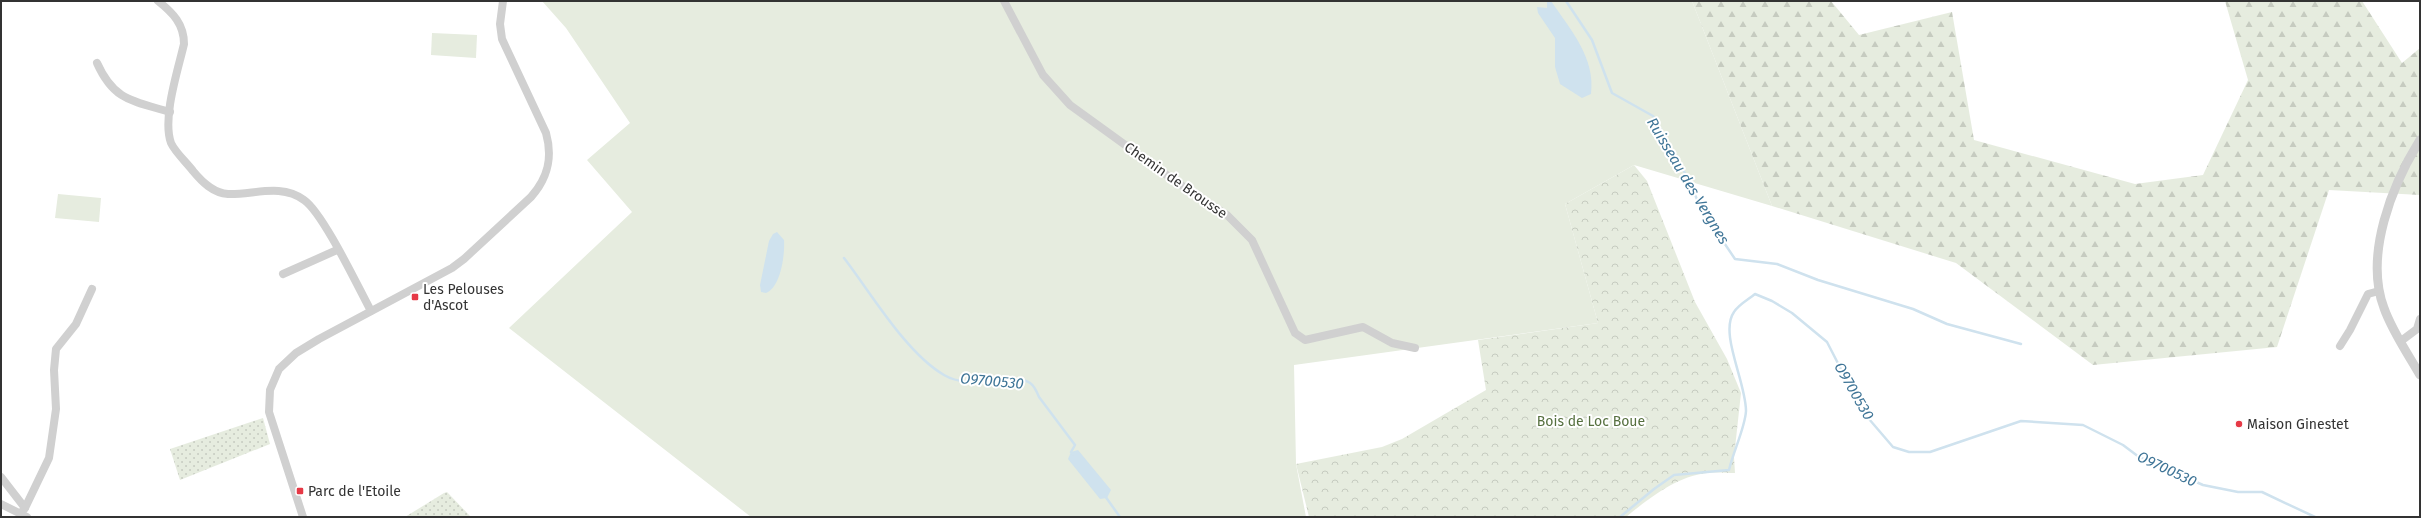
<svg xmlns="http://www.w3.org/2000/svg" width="2421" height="518" font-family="'Fira Sans',sans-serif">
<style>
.grass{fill:#e6ecdf}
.forest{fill:url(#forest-firs)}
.park{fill:url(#park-crowns)}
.garden{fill:url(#garden-dots)}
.water{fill:#cfe2ee}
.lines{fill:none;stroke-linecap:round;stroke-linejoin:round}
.stream{stroke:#cfe2ee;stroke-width:2.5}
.minor{stroke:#d0d0d0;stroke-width:8}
.tertiary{stroke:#d0d0d0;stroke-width:9}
.poi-dot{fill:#e63946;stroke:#fff;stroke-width:1.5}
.labels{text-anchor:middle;stroke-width:4;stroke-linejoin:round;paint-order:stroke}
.street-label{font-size:14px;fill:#333;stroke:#fff}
.poi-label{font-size:14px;fill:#333;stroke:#fff;text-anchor:start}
.park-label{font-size:14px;fill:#56703f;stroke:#fff}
.water-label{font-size:15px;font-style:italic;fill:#3f7597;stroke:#fff}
</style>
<defs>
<pattern id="forest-firs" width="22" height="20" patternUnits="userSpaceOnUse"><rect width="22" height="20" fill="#e6ecdf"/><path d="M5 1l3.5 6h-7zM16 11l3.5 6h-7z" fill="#c6cbc0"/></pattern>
<pattern id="park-crowns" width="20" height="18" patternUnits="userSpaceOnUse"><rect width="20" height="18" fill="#e6ecdf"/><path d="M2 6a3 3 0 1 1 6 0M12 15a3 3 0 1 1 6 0" fill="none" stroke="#c6cbc0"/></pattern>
<pattern id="garden-dots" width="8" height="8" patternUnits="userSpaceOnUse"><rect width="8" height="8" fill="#e6ecdf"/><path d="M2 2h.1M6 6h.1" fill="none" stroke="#c6cbc0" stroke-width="1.8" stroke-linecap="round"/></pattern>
</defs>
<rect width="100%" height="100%" fill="#fff"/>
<g class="grass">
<path d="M542,1H1692L1772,206L1634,165L1565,204L1598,323L1294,365L1296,464L1306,517H751L509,328L632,212L587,160L630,123L566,28Z"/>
<path d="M432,33L477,35L476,58L431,55Z"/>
<path d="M58,194L101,198L99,222L55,218Z"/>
</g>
<path class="forest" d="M1692,1H1831L1859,35L1952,12L1974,140L2135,184L2203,175L2248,80L2225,1H2362L2402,63L2420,48V195L2329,190L2277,347L2093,365L1956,263L1772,206Z"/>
<path class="park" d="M1634,165L1647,181L1695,302L1727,359L1741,393L1734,457L1735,473C1726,473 1716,472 1707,473C1677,476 1648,499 1626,517H1309L1296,464L1382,447L1402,439L1486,390L1478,340L1598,323L1565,204Z"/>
<g class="garden">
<path d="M263,418L270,444L180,480L170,449Z"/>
<path d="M447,492L471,517H405L444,493Z"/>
</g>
<g class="water">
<path d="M1547,1H1551C1570,29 1596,58 1591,94L1582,98L1560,84L1555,67V38L1538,13L1537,7L1547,8Z"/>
<path d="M777,232L784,240C785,254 781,287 766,293L761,292L760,285L769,241L773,234Z"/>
<path d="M1078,450L1111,490L1107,498L1100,499L1068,459L1071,452Z"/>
</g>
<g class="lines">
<g class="stream">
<path d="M1566,1L1592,40L1612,93L1653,116L1682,167L1702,210L1735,259L1777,264L1818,280L1913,309L1947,324L2021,344"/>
<path d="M844,258C871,293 906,353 944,375C969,390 1000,374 1026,381C1033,383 1036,390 1039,397L1075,445L1071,452L1073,454"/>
<path d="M1105,496L1120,517"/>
<path d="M1620,517L1654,489L1674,475L1729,470C1733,452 1745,428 1746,411C1746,382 1719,333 1734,312C1738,305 1749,299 1755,294L1772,301L1792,313L1827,342L1863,412L1893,447L1909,452H1930L2021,421L2083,425L2123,445L2139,457L2203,485L2238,492H2262L2315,517"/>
</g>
<g class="minor">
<path d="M158,1C173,13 184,24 184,44C178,70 162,118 171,143C175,152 187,163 193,171C202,182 213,193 228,194C253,195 281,183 304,200C323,213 358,287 371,311"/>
<path d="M1004,1L1043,75L1070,105L1175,181L1227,215L1252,240L1295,333L1305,340L1363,327L1392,343L1415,348"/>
<path d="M97,63C114,101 133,101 170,112"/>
<path d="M283,274L337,250"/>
<path d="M2401,341L2417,329L2420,319"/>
<path d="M2340,346L2350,330L2368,294L2379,291"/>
<path d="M1,477L25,508L21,513"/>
<path d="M1,504L27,517"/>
<path d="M25,508L49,458L56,409L54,370L56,349L76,324L92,289"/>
<path d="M303,517L269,412L270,390L279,369L296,353L319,339L452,268L464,259L531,197C548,178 553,158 546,133L502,39L500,24L503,1"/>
</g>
<path class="tertiary" d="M2420,140C2392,185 2364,255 2384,308C2392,331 2408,354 2420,375"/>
</g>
<g class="poi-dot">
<rect x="411" y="293" width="8" height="8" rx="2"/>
<circle cx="2239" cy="424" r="4"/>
<rect x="296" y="487" width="8" height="8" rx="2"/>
</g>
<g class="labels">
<g class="street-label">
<text transform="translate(1176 180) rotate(35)" y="5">Chemin de Brousse</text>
</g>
<g class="poi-label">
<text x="423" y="294">Les Pelouses<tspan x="423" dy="16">d'Ascot</tspan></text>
<text x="2247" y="429">Maison Ginestet</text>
<text x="308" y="496">Parc de l'Etoile</text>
</g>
<g class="park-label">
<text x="1591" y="426">Bois de Loc Boue</text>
</g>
<g class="water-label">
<text transform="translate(1688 181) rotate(59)" y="5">Ruisseau des Vergnes</text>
<text transform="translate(992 381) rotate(5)" y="5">O9700530</text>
<text transform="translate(1854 391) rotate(60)" y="5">O9700530</text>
<text transform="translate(2167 469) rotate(25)" y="5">O9700530</text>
</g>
</g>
<rect width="2421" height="518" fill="none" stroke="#333333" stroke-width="4"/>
</svg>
